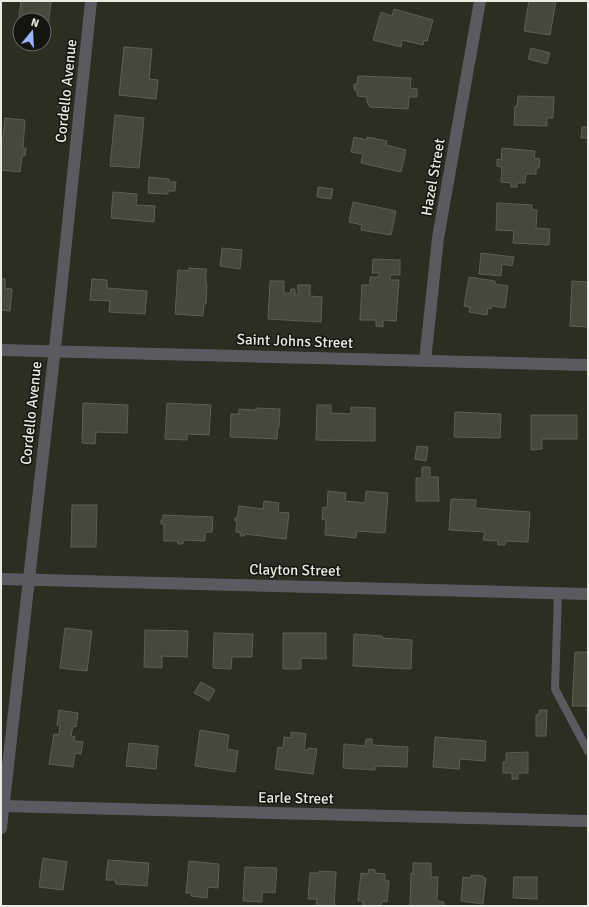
<svg xmlns="http://www.w3.org/2000/svg" width="589" height="907" font-family="Signika,sans-serif">
<style>
.building{fill:#47473b;stroke:#5e5f52}
.lines{fill:none;stroke-linecap:round;stroke-linejoin:round}
.lane{stroke:#595b61;stroke-width:8}
.street{stroke:#595b61;stroke-width:12}
.labels{text-anchor:middle;stroke-width:3;stroke-linejoin:round;paint-order:stroke}
.street-label{font-size:15px;fill:#ebebe4;stroke:#151510}
</style>
<rect width="100%" height="100%" fill="#2d2d22"/>
<g class="building">
<path d="M21,1H51L46,45L37,44H44V20H20V42L16,41Z"/>
<path d="M529,1H556L550,35L524,31Z"/>
<path d="M394,9L433,20L427,41L424,40L423,45L402,40L401,47L373,40L381,12L392,16Z"/>
<path d="M124,47L152,49L149,79L158,80L156,99L119,95Z"/>
<path d="M531,48L550,53L547,64L528,59Z"/>
<path d="M358,76L411,78L410,88L417,89V97H409L408,109L370,107L367,102V97L357,96V90H354V84H357Z"/>
<path d="M518,96L554,97L553,118H547V126L514,125L515,106H517Z"/>
<path d="M115,115L144,118L139,168L110,166Z"/>
<path d="M5,118L25,120L23,148H26L25,156H22L20,172L1,170V139H3Z"/>
<path d="M582,127H588V138H581Z"/>
<path d="M354,137L367,140V137L387,141L386,145L406,150L401,172L361,163L363,154L351,152Z"/>
<path d="M502,148L535,151L534,158L540,159L539,168H536V174H526L525,183H517V187H511V183L501,182L502,167L497,166V159L501,160Z"/>
<path d="M149,177L169,179V182H176L175,191H168V194L148,193Z"/>
<path d="M318,187L333,189L331,199L317,197Z"/>
<path d="M113,192L137,194L136,205L155,206L154,222L111,218Z"/>
<path d="M353,202L396,211L391,235L361,230L362,225L349,222Z"/>
<path d="M497,203L532,205V210H537L536,228L550,229L549,245L513,243L514,231L496,230Z"/>
<path d="M222,248L242,250L240,269L220,266Z"/>
<path d="M481,253L514,257L512,266L502,264L501,276L479,274Z"/>
<path d="M373,259L400,260V275H390V280H399L396,321L383,320V327L376,326V320H360L362,285H370V277H379V273H372Z"/>
<path d="M189,268L206,269V284L207,285L206,304H204L203,316L175,314L178,270L189,271Z"/>
<path d="M469,277L495,281V284L508,286L505,308L492,306L491,309L488,308L487,315L469,312L470,307L464,306Z"/>
<path d="M1,279H5V288L12,289L10,311L1,310Z"/>
<path d="M92,279L107,280V288L147,291L145,314L109,312L110,301L90,300Z"/>
<path d="M270,281H284V293H290L291,289H295V295H298V285H310V296L322,297L321,322L268,319Z"/>
<path d="M572,281L588,282V327L570,326Z"/>
<path d="M83,403L128,405L127,433L96,432L95,444L82,443Z"/>
<path d="M167,403L211,405L209,435L187,434V440L165,439Z"/>
<path d="M317,405H331V413L351,414V407L375,408V441L316,440Z"/>
<path d="M256,408L280,409L279,427L278,426L277,439L230,437L231,414H239V409L256,410Z"/>
<path d="M455,412L501,414L500,438L454,437Z"/>
<path d="M531,415H577V439H542V449L531,450Z"/>
<path d="M417,446L428,447L426,461L415,459Z"/>
<path d="M422,467H430V477H438L439,501H416V478H422Z"/>
<path d="M328,491L346,493L345,501L365,503L366,491L388,493L385,533L357,531L356,538L325,535L326,520L322,519L323,507L327,508Z"/>
<path d="M451,499L476,500L475,508L530,512L528,542L506,541L505,545H498V541L483,540L485,532L449,530Z"/>
<path d="M264,501L279,503L278,512L289,513L286,539L245,534L244,536H240L241,533L236,532L237,521H235V518H237L239,506L263,509Z"/>
<path d="M72,505H97L96,547H71Z"/>
<path d="M163,515L213,517L212,532H205V541L183,540V544H178V541H164V524H161V520H163Z"/>
<path d="M65,628L92,631L87,671L60,668Z"/>
<path d="M145,630L188,631L187,657L162,656V668L144,667Z"/>
<path d="M214,633L253,634L252,657H232L231,669L213,668Z"/>
<path d="M283,633H326V659L301,658V669H283Z"/>
<path d="M354,634L382,636L383,638L412,640L411,669L353,666Z"/>
<path d="M575,652H588V706H572Z"/>
<path d="M201,682L215,690L209,701L194,693Z"/>
<path d="M59,710L78,713L76,727L73,726L71,736L75,737L74,741L83,742L81,754L75,753L73,767L49,764L54,734L59,735L60,725H57Z"/>
<path d="M539,710H547L546,736H536V715H539Z"/>
<path d="M200,730L229,735L227,749L238,751L235,772L195,766Z"/>
<path d="M291,732L306,734L304,750H308V748L317,749L313,774L275,769L278,747L283,748L284,737L291,738Z"/>
<path d="M435,737L486,741L485,761L460,759L459,769L433,767Z"/>
<path d="M366,739H372V745L408,747L407,767L375,766V770L343,768L344,744L365,746Z"/>
<path d="M129,743L158,746L156,769L126,766Z"/>
<path d="M528,752V773H518V779H512V773H503V762H506V753Z"/>
<path d="M43,858L67,862L63,890L39,887Z"/>
<path d="M108,860L149,863L147,886L116,884L115,880H106Z"/>
<path d="M189,861L219,864L218,888L208,887L207,898L191,896V893H186Z"/>
<path d="M413,863H431V877H438L437,901L444,902V906H410L411,873L413,874Z"/>
<path d="M245,867L277,868L275,893L262,892V902L243,901Z"/>
<path d="M369,869L375,870V873L385,874V881H389L387,902L382,901L381,906H362L363,901H358L361,873L368,874Z"/>
<path d="M319,871L336,872L334,906H316L317,899H308L310,873H319Z"/>
<path d="M471,875L483,876V878H486L483,904L461,901L463,877L471,878Z"/>
<path d="M514,877H537V899L513,898Z"/>
</g>
<g class="lines">
<path class="lane" d="M558,593L555,689L588,751"/>
<g class="street">
<path d="M1,350L588,365"/>
<path d="M425,361L438,238L480,1"/>
<path d="M1,579L588,594"/>
<path d="M3,806L588,821"/>
<path d="M1,828L56,339L91,1"/>
</g>
</g>
<g class="labels">
<g class="street-label">
<text transform="translate(66 91) rotate(-84)" y="5">Cordello Avenue</text>
<text transform="translate(433 177) rotate(-80)" y="5">Hazel Street</text>
<text transform="translate(295 341) rotate(2)" y="5">Saint Johns Street</text>
<text transform="translate(31 413) rotate(-84)" y="5">Cordello Avenue</text>
<text transform="translate(295 570) rotate(1)" y="5">Clayton Street</text>
<text transform="translate(296 798) rotate(1)" y="5">Earle Street</text>
</g>
</g>
<rect width="589" height="907" fill="none" stroke="#ebebe4" stroke-width="4"/>
<g transform="translate(32 32) rotate(18)"><circle r="19" fill="#151510" stroke="#6b6b65"/>
<path d="M0-3L7 15L0 10L-7 15Z" fill="#97b6fd"/>
<text y="-6" font-size="11" font-weight="bold" text-anchor="middle" fill="#ebebe4">N</text>
</g>
</svg>
